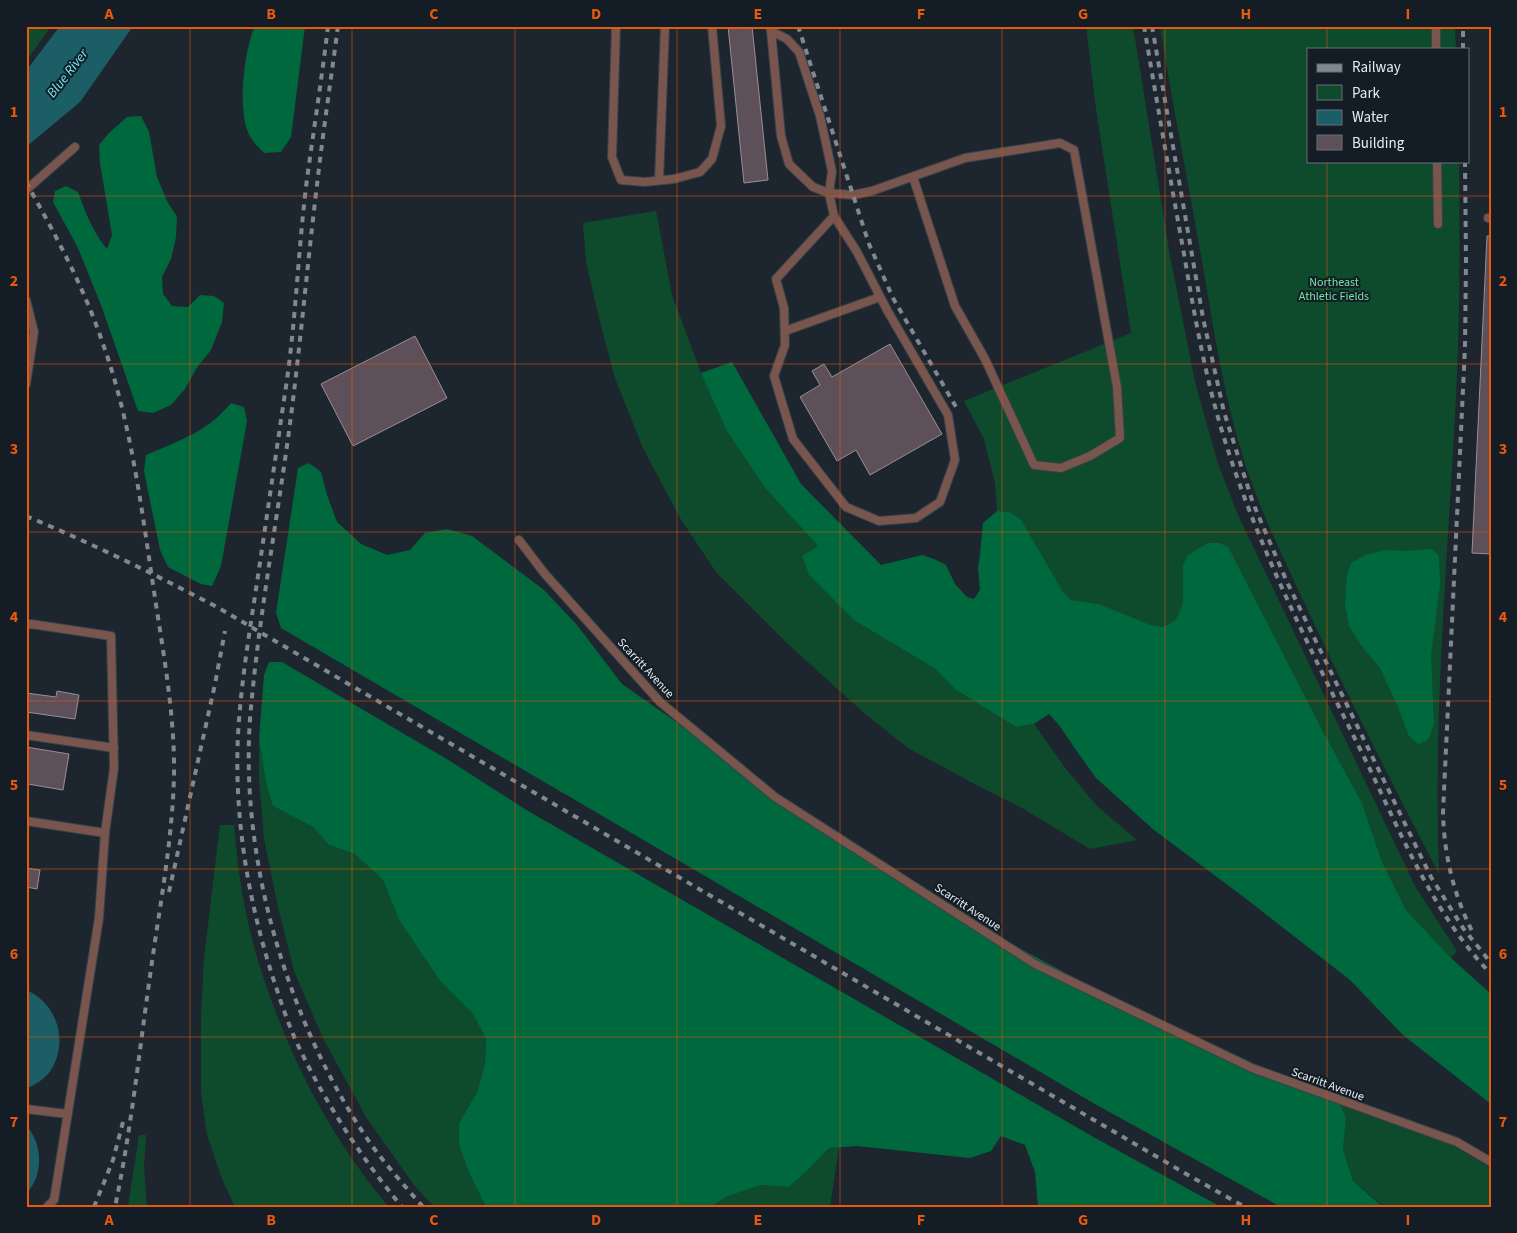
<svg xmlns="http://www.w3.org/2000/svg" width="1517" height="1233" font-family="'Source Sans 3',sans-serif">
<style>
.green{fill:#0e4b2d}
.forest{fill:#00683d}
.water{fill:#1b5e65}
.building{fill:#5d5058;stroke:#9b8d95}
.lines{fill:none;stroke-linecap:round;stroke-linejoin:round}
.service-casing{stroke:#394249;stroke-width:10}
.service{stroke:#78554d;stroke-width:8}
.rail{stroke:#81888f;stroke-width:4;stroke-dasharray:6 6;stroke-linecap:butt}
.grid{fill:none;stroke:#e8590c;stroke-width:1;stroke-opacity:0.55}
.labels{text-anchor:middle;stroke-width:4;stroke-linejoin:round;paint-order:stroke}
.park-label{font-size:12px;fill:#74e5a5;stroke:#141c25}
.street-label{font-size:12px;fill:#e5ebf1;stroke:#141c25}
.water-label{font-size:14px;font-style:italic;fill:#70ebf9;stroke:#141c25}
.neatline{fill:none;stroke:#e8590c;stroke-width:2}
.grid-label{font-size:16px;text-anchor:middle;font-weight:bold;fill:#e8590c}
</style>
<rect width="100%" height="100%" fill="#1d262e"/>
<g class="green">
<path d="M26,26H51L26,62Z"/>
<path d="M1086,26H1133L1170,256L1195,382L1218,464L1238,515L1416,888L1457,951L1451,958L1406,910L1382,862L1362,803L1319,724L1183,565V603L1176,621L1163,627L1151,625L1099,604L1070,600L1063,592L1009,512L997,511L995,483L984,439L964,401L1131,333L1096,109Z"/>
<path d="M1160,26H1455L1456,49H1308V161H1459C1460,246 1460,330 1455,414C1447,567 1433,720 1439,874C1395,789 1352,705 1312,619C1290,572 1267,526 1250,478C1226,410 1215,337 1203,267C1189,186 1173,107 1160,26Z"/>
<path d="M656,211L672,295L701,373L766,489L818,546L855,621L934,668L956,690L1016,727L1034,724L1066,769L1097,806L1137,840L1090,849L1022,808L969,781L908,748L864,713L789,645L716,572L680,518L643,448L615,378L600,322L586,262L583,223Z"/>
<path d="M259,739L266,784L273,806L313,827L329,845L355,854L383,880L399,920L440,981L473,1014L486,1039L485,1063L477,1092L459,1123V1145L469,1173L486,1207H434L414,1185L366,1117L323,1038L294,971L278,907L264,839L259,779Z"/>
<path d="M220,825H234C237,859 241,893 249,926C255,955 265,983 275,1010C302,1082 339,1148 389,1207H235L222,1179L207,1135L201,1091V1018L204,958Z"/>
<path d="M1337,1098L1420,1126L1491,1168V1207L1383,1206L1353,1181L1343,1150L1346,1117Z"/>
<path d="M139,1135H146L144,1167L147,1207H128Z"/>
<path d="M839,1147L830,1207H711L726,1197L761,1185L789,1187L810,1168L829,1148Z"/>
</g>
<g class="forest">
<path d="M255,26H305L291,137L281,152L264,153C259,148 254,143 251,138C236,115 244,50 255,26Z"/>
<path d="M141,116L149,132L157,177L167,201L177,217L176,237L171,259L162,277L163,294L172,306L188,307L200,295L214,296L224,303L222,322L211,350L196,369L185,389L171,405L153,413L138,411L101,305L78,248L53,202L55,191L66,186L78,192C85,212 94,234 107,249L112,235L100,163L99,145L109,133L127,117Z"/>
<path d="M732,362L801,484L881,565L922,555L934,559L946,565L955,584L967,597L974,599L980,590L978,568L980,554L983,523L997,511L1009,512L1021,520L1063,592L1071,600L1099,604L1151,625L1163,627L1176,620L1183,603V565L1188,555L1208,543H1219L1228,547L1319,724L1362,803L1382,862L1406,910L1451,958L1491,994V1104L1403,1035L1350,980L1249,901L1154,830L1096,778L1076,750L1059,725L1049,714L1034,724L1016,727L956,690L934,668L855,621L809,575L802,556L818,546L766,489L727,431L701,373Z"/>
<path d="M231,403L244,407L247,421L221,566L212,586L201,584L168,567L160,550L144,471L146,455C180,440 206,433 231,403Z"/>
<path d="M309,463L321,472L327,495L337,522L361,544L387,555L410,550L425,533L447,529L472,536L544,590L577,625L622,684L685,728L789,807L962,917L1214,1053L1337,1098L1346,1117L1343,1150L1353,1181L1383,1207H1281L1095,1104L281,628L276,613L298,468Z"/>
<path d="M1432,549L1439,556L1440,585L1431,655L1434,724L1428,740L1418,744L1409,736L1398,707L1380,668L1361,645L1349,626L1345,605L1347,575L1351,563L1365,555L1386,550L1406,551Z"/>
<path d="M269,662H282L450,761L528,811L1097,1139L1221,1207H1038L1035,1172L1025,1145L1001,1136L991,1151L970,1158L857,1146L829,1148L810,1168L789,1187L761,1185L726,1197L711,1207H486L469,1173L459,1145V1123L477,1092L485,1063L486,1039L473,1014L440,981L399,920L383,880L355,854L329,845L313,827L273,806L266,784L259,739L264,675Z"/>
</g>
<g class="water">
<path d="M60,26H133L80,102L26,147V71Z"/>
<path d="M26,990C57,1003 69,1041 51,1070C45,1079 36,1084 26,1089Z"/>
<path d="M26,1125C43,1144 44,1175 26,1194Z"/>
</g>
<g class="building">
<path d="M728,26H752L768,180L744,183Z"/>
<path d="M1487,236H1491V554L1472,553Z"/>
<path d="M415,336L447,398L353,446L321,384Z"/>
<path d="M890,344L942,434L870,475L856,450L837,461L800,397L820,385L812,371L824,364L832,377Z"/>
<path d="M57,691L79,695L75,719L26,712V693L56,697Z"/>
<path d="M26,747L69,754L63,790L28,784L26,789Z"/>
<path d="M26,868L40,870L37,889L26,887Z"/>
</g>
<g class="lines">
<g class="service-casing">
<g id="service">
<path d="M616,26L612,157L621,180L645,182L674,179L700,172L712,159L721,126L712,26"/>
<path d="M770,26L771,31L781,136L789,164L813,187L829,193L832,171L820,116L799,52L787,39L771,31"/>
<path d="M1436,26V49"/>
<path d="M1437,161L1438,224"/>
<path d="M659,180L665,26"/>
<path d="M26,190L75,147"/>
<path d="M834,216L776,279L784,308L785,345L774,376L793,439L846,507L879,521L916,518L940,502L955,460L948,415L887,310L857,252L834,216L829,193L853,195L872,191L965,158L1060,143L1074,150L1117,387L1120,438L1090,456L1061,468L1034,465L985,359L955,306L913,177"/>
<path d="M1488,218H1491"/>
<path d="M26,300L34,332L26,384"/>
<path d="M785,331L880,297"/>
<path d="M519,540L545,574L660,702L775,797L1035,964L1252,1068L1457,1142L1491,1162"/>
<path d="M26,625L31,624L111,636L114,768L105,833"/>
<path d="M26,735L114,748"/>
<path d="M26,821L105,833L99,918L54,1200L47,1207"/>
<path d="M26,1109L68,1114"/>
</g>
</g>
<use href="#service" class="service"/>
<g class="rail">
<path d="M328,26C322,77 314,128 307,179C298,250 296,322 285,393C276,454 267,515 258,576C250,629 241,682 238,735C234,817 248,900 273,978C280,999 287,1021 296,1041C324,1101 360,1156 402,1207"/>
<path d="M338,26C331,79 323,132 317,185C307,267 300,349 289,431C276,527 258,622 250,719C240,861 288,1022 368,1140C384,1163 404,1185 423,1207"/>
<path d="M798,26L869,244L893,298L956,407"/>
<path d="M1144,26C1157,102 1170,178 1184,254C1195,318 1206,382 1226,444C1261,555 1315,658 1367,763C1402,836 1434,915 1491,974"/>
<path d="M1152,26L1203,318L1224,412L1238,456L1253,503L1287,582L1431,877L1463,928L1491,963"/>
<path d="M1463,49V26"/>
<path d="M1465,161L1466,261L1465,347L1443,812C1444,854 1453,893 1472,931"/>
<path d="M26,182C55,234 84,287 103,344C132,425 142,513 155,598C164,657 175,717 174,777C172,844 159,910 150,976C139,1053 131,1131 115,1207"/>
<path d="M26,516C91,543 154,574 217,607L1188,1175L1245,1207"/>
<path d="M169,892L215,684L225,631"/>
<path d="M94,1207L113,1160L123,1122"/>
</g>
</g>
<path class="grid" d="M190,26V1207M352,26V1207M515,26V1207M677,26V1207M840,26V1207M1002,26V1207M1165,26V1207M1327,26V49M1327,161V1207M26,196H1491M26,364H1491M26,532H1491M26,701H1491M26,869H1491M26,1037H1491"/>
<g class="labels">
<g class="park-label">
<text x="1334" y="286">Northeast<tspan x="1334" dy="14">Athletic Fields</tspan></text>
</g>
<g class="street-label">
<text transform="translate(646 668) rotate(47)" y="4">Scarritt Avenue</text>
<text transform="translate(968 907) rotate(33)" y="4">Scarritt Avenue</text>
<text transform="translate(1328 1084) rotate(20)" y="4">Scarritt Avenue</text>
</g>
<g class="water-label">
<text transform="translate(67 73) rotate(-52)" y="5">Blue River</text>
</g>
</g>
<rect width="1517" height="1233" fill="none" stroke="#141c25" stroke-width="55"/>
<rect x="1307" y="48" width="162" height="115" fill="#141c25" stroke="#686f77"/>
<rect x="1317" y="64" width="25" height="8" fill="#81888f" stroke="#686f77"/>
<text x="1352" y="72" font-size="15" fill="#e5ebf1">Railway</text>
<rect x="1317" y="85" width="25" height="15" fill="#0e4b2d" stroke="#686f77"/>
<text x="1352" y="98" font-size="15" fill="#e5ebf1">Park</text>
<rect x="1317" y="110" width="25" height="15" fill="#1b5e65" stroke="#686f77"/>
<text x="1352" y="122" font-size="15" fill="#e5ebf1">Water</text>
<rect x="1317" y="135" width="25" height="15" fill="#5d5058" stroke="#686f77"/>
<text x="1352" y="148" font-size="15" fill="#e5ebf1">Building</text>
<rect x="28" y="28" width="1462" height="1178" class="neatline"/>
<g class="grid-label">
<text x="109" y="19">A</text>
<text x="271" y="19">B</text>
<text x="434" y="19">C</text>
<text x="596" y="19">D</text>
<text x="758" y="19">E</text>
<text x="921" y="19">F</text>
<text x="1083" y="19">G</text>
<text x="1246" y="19">H</text>
<text x="1408" y="19">I</text>
<text x="14" y="117">1</text>
<text x="1503" y="117">1</text>
<text x="14" y="286">2</text>
<text x="1503" y="286">2</text>
<text x="14" y="454">3</text>
<text x="1503" y="454">3</text>
<text x="14" y="622">4</text>
<text x="1503" y="622">4</text>
<text x="14" y="790">5</text>
<text x="1503" y="790">5</text>
<text x="14" y="959">6</text>
<text x="1503" y="959">6</text>
<text x="14" y="1127">7</text>
<text x="1503" y="1127">7</text>
<text x="109" y="1225">A</text>
<text x="271" y="1225">B</text>
<text x="434" y="1225">C</text>
<text x="596" y="1225">D</text>
<text x="758" y="1225">E</text>
<text x="921" y="1225">F</text>
<text x="1083" y="1225">G</text>
<text x="1246" y="1225">H</text>
<text x="1408" y="1225">I</text>
</g>
</svg>
